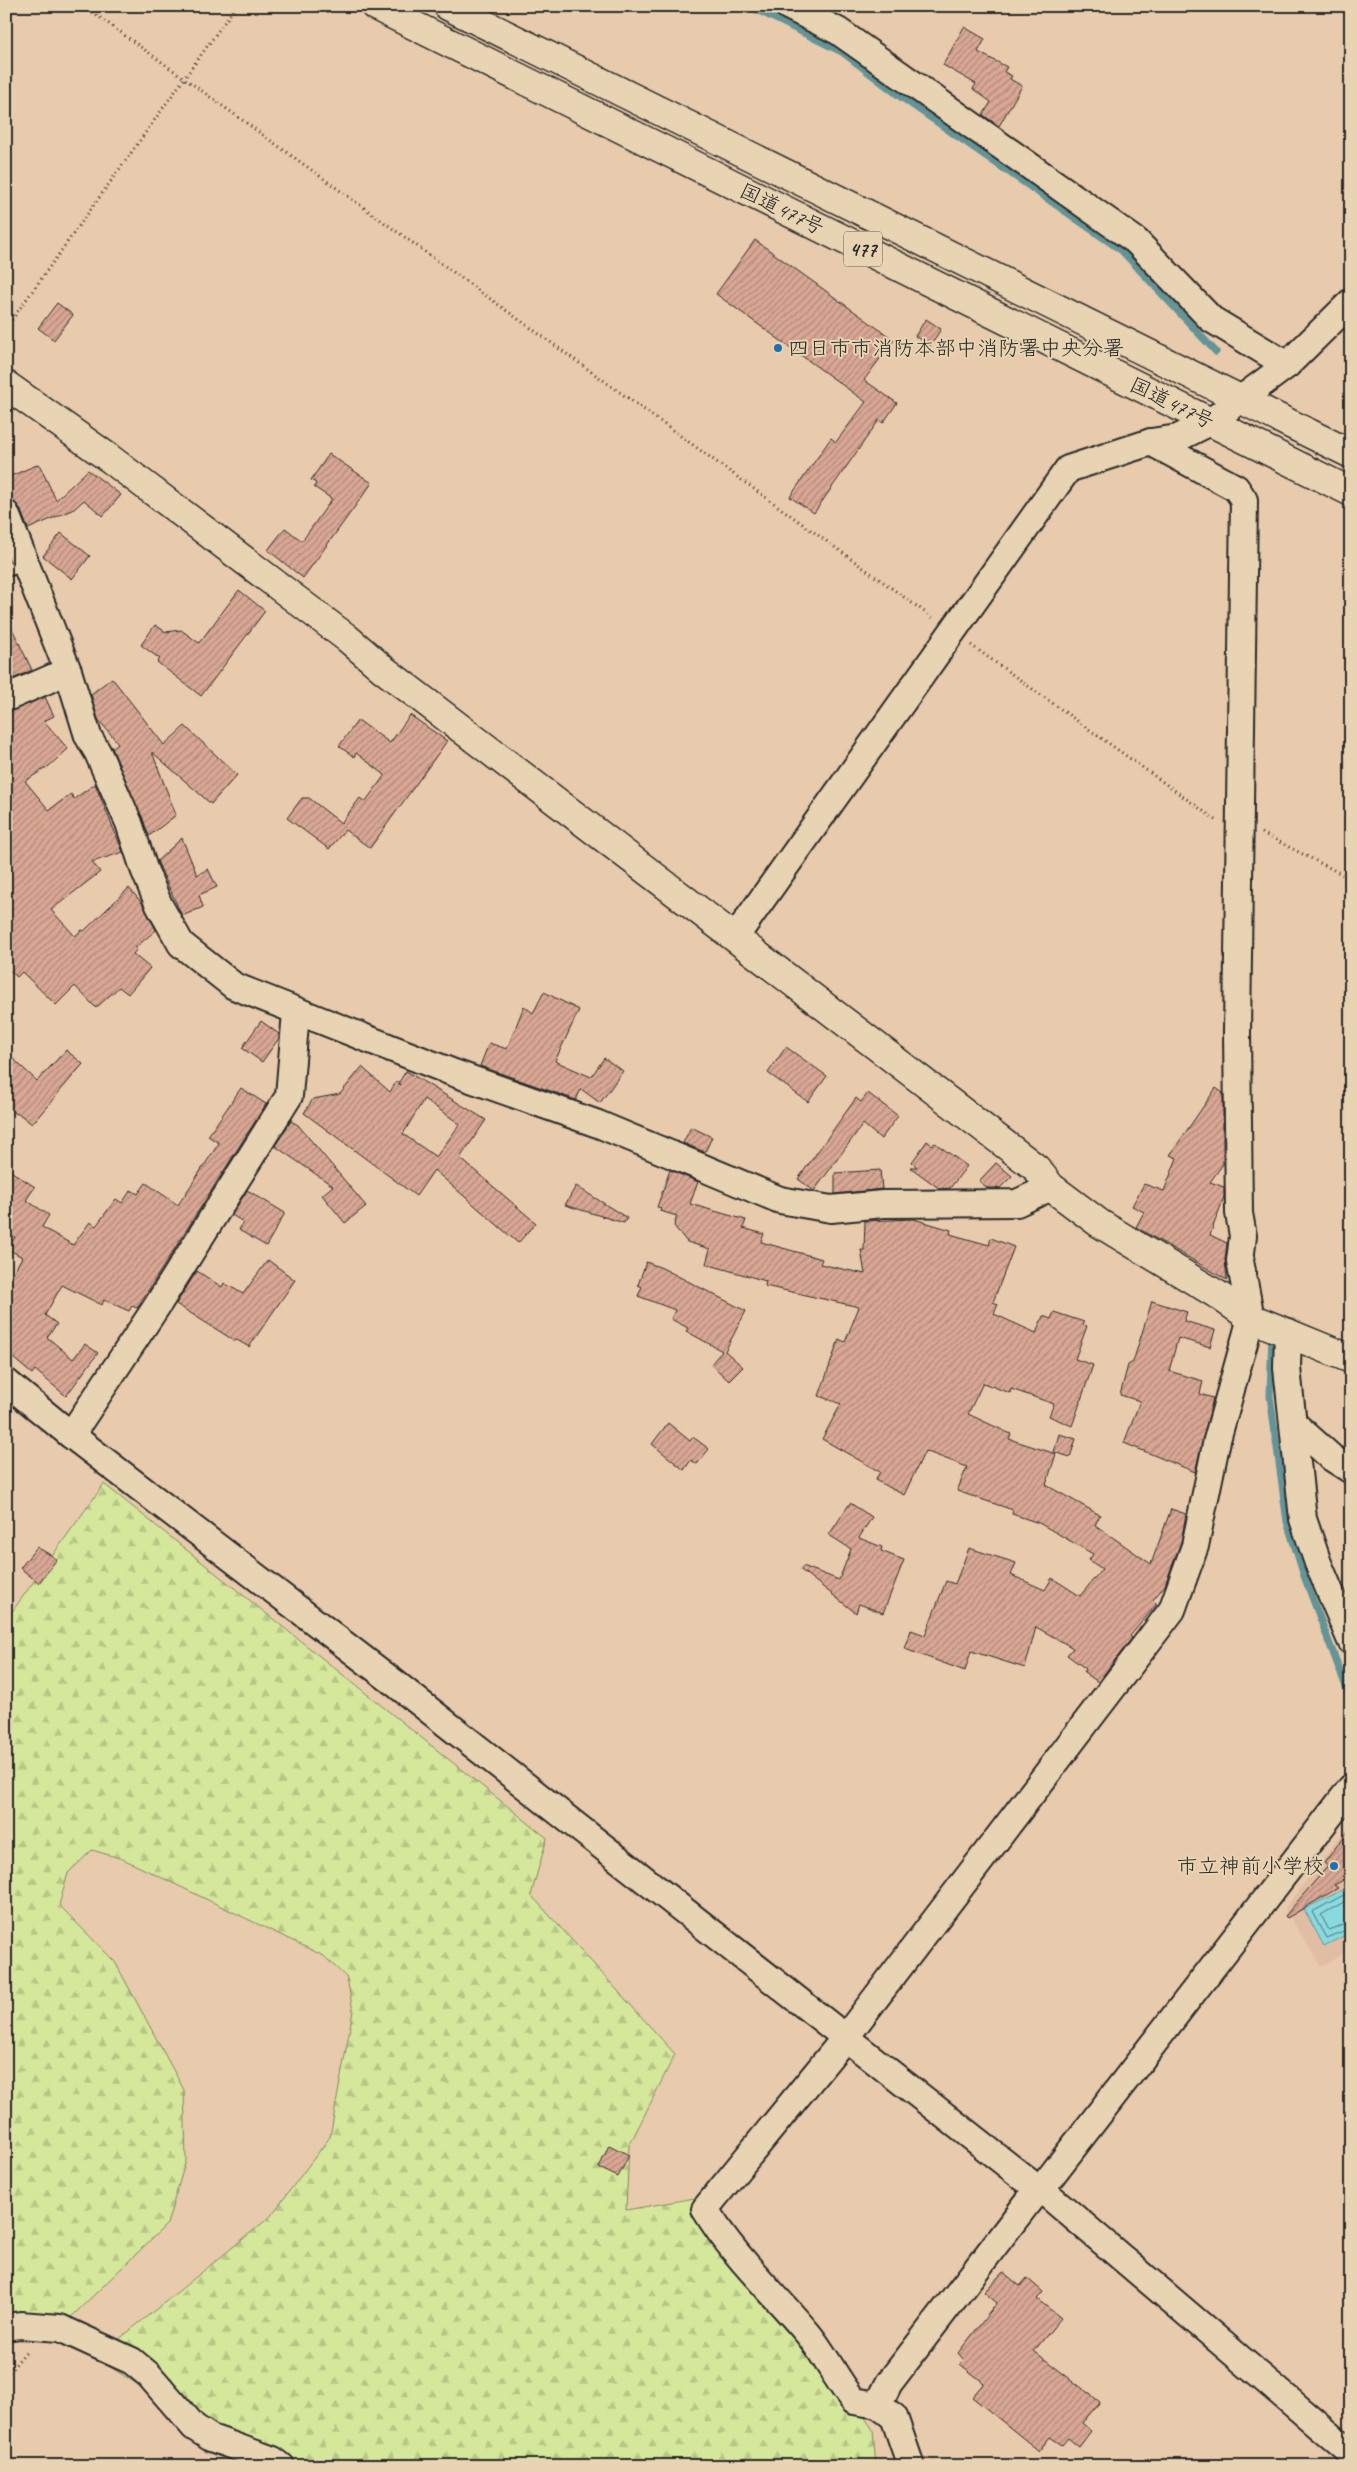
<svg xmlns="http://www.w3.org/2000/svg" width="1357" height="2472" font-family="Caveat,'Klee One',sans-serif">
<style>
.built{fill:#e0bda3}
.forest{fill:url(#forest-firs);stroke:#808963}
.water{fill:#88dae0;stroke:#639498}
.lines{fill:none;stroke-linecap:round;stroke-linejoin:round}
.shore{stroke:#507173;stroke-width:1}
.stream{stroke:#639498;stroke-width:7}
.building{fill:url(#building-hatch);stroke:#2b2b2b;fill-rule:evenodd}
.service-casing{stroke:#2b2b2b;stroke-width:16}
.minor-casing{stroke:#2b2b2b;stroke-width:30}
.tertiary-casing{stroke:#2b2b2b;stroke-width:31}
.trunk-casing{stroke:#2b2b2b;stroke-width:31}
.path{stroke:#2b2b2b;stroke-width:3;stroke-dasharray:1 4;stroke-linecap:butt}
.service{stroke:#e8d4b2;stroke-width:12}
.minor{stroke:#e8d4b2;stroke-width:26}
.tertiary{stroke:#e8d4b2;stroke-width:28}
.trunk{stroke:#e8d4b2;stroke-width:28}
.poi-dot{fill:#1f6fb2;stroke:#e8d4b2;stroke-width:2}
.labels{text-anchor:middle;stroke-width:4;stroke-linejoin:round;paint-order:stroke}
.shield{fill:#e8d4b2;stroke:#645e54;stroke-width:1}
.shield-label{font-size:20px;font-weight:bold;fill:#2b2b2b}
.street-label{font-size:21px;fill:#2b2b2b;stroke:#e8d4b2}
.poi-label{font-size:21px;fill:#2b2b2b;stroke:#e8d4b2;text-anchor:start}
</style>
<defs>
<pattern id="forest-firs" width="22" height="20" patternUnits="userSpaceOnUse" patternTransform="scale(1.25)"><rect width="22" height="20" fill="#d5e79b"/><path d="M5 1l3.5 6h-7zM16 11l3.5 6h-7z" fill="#b7c686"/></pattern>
<pattern id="building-hatch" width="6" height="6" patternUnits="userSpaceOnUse" patternTransform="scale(1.25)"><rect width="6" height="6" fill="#d9a794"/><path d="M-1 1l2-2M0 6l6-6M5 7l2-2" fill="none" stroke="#b08879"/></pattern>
</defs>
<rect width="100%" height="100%" fill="#e8caac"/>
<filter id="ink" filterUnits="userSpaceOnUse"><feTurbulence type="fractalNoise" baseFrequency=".02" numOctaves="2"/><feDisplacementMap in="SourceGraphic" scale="10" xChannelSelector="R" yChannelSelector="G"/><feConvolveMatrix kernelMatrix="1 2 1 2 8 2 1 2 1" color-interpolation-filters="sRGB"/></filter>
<g filter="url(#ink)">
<path class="built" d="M1351,1822V1950L1321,1966L1285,1909Z"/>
<path class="forest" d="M104,1484L547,1838L531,1895L675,2054L629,2146L626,2210L695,2198L814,2340L873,2430L876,2466H275L221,2437L96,2358L270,2217L330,2137L353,2011L347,1978L324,1956L123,1859L92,1850L68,1873L59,1905L115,1962L184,2090L186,2160L167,2224L68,2320L33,2323L6,2313V1620Z"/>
<path class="water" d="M1351,1886V1932L1324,1946L1304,1909Z"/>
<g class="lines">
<g class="shore">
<path d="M1351,1891L1312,1912L1326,1938L1351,1928"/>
<path d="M1351,1898L1321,1915L1329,1930L1351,1922"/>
</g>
<g class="stream">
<path d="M749,6L842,52L902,98L1122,251L1216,352"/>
<path d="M1272,1332L1270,1396L1287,1522L1304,1576L1351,1700"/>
</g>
</g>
<g class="building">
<path d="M964,27L985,39L978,52L1007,67L1004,72L1012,76L1010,79L1022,86L999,126L983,115L991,102L973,89L976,84L943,65Z"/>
<path d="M755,240L894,340L864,380L897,403L883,423L879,420L814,513L790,497L831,438L836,442L866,402L716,294Z"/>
<path d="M57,303L73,315L54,340L38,328Z"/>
<path d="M926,319L941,329L930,346L915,336Z"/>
<path d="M329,454L372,483L303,578L268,550L285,528L302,541L332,499L314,487L316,483L311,480Z"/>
<path d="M39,464L56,500L88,470L121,495L103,516L84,500L74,509L28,529L20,508L12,501L6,487V478Z"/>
<path d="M61,533L90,556L72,579L43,556Z"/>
<path d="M239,590L265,611L201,696L157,662L160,659L141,645L155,625L166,632L181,630L199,643Z"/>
<path d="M6,616L32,670L6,682Z"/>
<path d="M112,678L164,745L185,726L237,775L211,804L152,752L176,815L149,836L112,748L118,743L98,719L91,694Z"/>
<path d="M45,697L54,716L44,721L68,749L49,766L25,781L49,810L71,794L74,799L95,784L123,852L92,862L100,872L51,910L75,936L82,930L84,931L129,888L142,903L156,930L135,948L137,949L133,954L150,968L128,994L119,987L96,1008L75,986L56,1005L22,972L17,977L6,967V713Z"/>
<path d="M410,715L447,741L370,848L345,830L329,849L287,818L302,798H309L341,823L360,798L365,802L385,775L356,753L354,757L339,746L358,720L390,743Z"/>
<path d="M182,838L197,875L208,869L217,887L199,895L203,907L182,916L157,861Z"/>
<path d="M544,992L579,1010L555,1061L591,1077L604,1058L623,1071L600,1103L581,1089L576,1100L480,1066L489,1043L507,1049L524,1006L533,1013Z"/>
<path d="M261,1021L279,1034V1038L262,1062L242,1048Z"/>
<path d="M786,1047L827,1076L808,1102L768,1073Z"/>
<path d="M66,1050L83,1064L32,1124L18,1113L16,1114L6,1105V1052L37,1081Z"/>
<path d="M362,1067L390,1092L396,1082L401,1085L399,1082L406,1071L486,1120L460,1158L536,1223L518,1243L434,1170L416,1196L304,1113L313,1099L340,1094ZM424,1099L460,1124L436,1157L403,1134Z"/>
<path d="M241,1088L266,1104L137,1308L132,1306L129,1311L104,1300L102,1305L62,1285L45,1315L57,1324L47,1337L73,1359L85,1344L98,1353L66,1396L35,1370L32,1374L6,1352V1286L22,1257L8,1249L15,1237L6,1231V1168L35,1187L26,1200L49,1215L42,1227L73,1245L90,1222L96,1226L116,1199L122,1203L131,1190L138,1194L146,1183L178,1205L219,1143L208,1136Z"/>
<path d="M1216,1088L1223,1093V1164L1210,1182L1224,1187V1197L1210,1235L1227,1243L1225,1260L1227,1280L1136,1227L1144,1212L1132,1206L1144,1184L1164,1191L1177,1158L1170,1155Z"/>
<path d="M868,1093L898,1116L881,1139L863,1124L814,1191L798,1179L856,1098L861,1102Z"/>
<path d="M291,1121L298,1125L366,1206L345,1223L322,1195L333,1186L275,1146Z"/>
<path d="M691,1127L712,1137L705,1152L683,1143Z"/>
<path d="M927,1141L932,1145L935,1143L967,1166L950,1188L940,1189L910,1167H917L912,1162Z"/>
<path d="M996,1163L1012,1176L1000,1188H987L979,1181Z"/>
<path d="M670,1170L698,1182L690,1204L746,1220L743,1228L764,1234L761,1242L822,1259L820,1264L865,1274L861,1250H864L865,1221L914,1219L951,1230L950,1234L989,1245L991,1238L1014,1247L993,1302L998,1304L994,1314L1036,1333L1043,1316L1051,1319L1054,1312L1084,1322L1083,1325L1087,1326L1075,1359L1093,1365L1072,1426L1049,1416L1054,1404L1011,1389L1010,1393L983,1383L968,1414L1011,1434L1009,1439L1056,1454L1046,1485L1100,1515L1095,1525L1151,1564L1171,1509L1186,1514L1181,1542L1165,1585L1153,1600L1157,1604L1130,1636L1132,1638L1098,1682L1084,1672L1086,1669L1067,1655L1073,1648L1036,1627L1025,1668L971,1651L965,1671L905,1649L911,1630L925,1635L946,1581L955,1584L969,1548L1016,1563L1011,1575L1045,1590L1052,1578L1080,1596L1102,1569L1089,1560L1093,1554L1039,1523L1012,1514L1013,1510L957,1491L967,1467L925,1451L904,1495L875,1480L880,1472L822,1439L841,1404L819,1396L839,1339L845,1342L859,1307L765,1286L766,1281L706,1264L710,1249L687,1242L674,1226L677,1216L660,1211L661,1208L657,1207Z"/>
<path d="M880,1170L882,1189L835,1194V1173Z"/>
<path d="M576,1186L627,1218L624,1223L565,1205Z"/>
<path d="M247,1190L285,1213L266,1246L239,1230L243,1222L232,1215Z"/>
<path d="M268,1260L295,1280L249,1347L237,1340L235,1341L176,1304L197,1271L222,1287L224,1283L243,1294Z"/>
<path d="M646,1262L662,1268L746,1311L725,1351L743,1367L729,1381L711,1364L722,1351L686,1331L688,1328L671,1319L675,1310L638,1296L642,1287L638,1285Z"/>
<path d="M1152,1301L1187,1312L1184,1321L1215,1330L1210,1347L1178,1338L1169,1371L1203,1381L1200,1394L1213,1398L1195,1472L1124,1443L1140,1401L1120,1395L1128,1365L1133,1362Z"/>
<path d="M668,1423L690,1441L693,1437L709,1449L697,1464L691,1460L684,1470L652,1444Z"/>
<path d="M1059,1434L1076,1439L1070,1457L1054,1452Z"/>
<path d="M850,1503L872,1517L859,1538L882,1547L881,1551L904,1560L883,1613L859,1604L856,1613L801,1570L803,1566L839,1580L851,1549L829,1535Z"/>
<path d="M37,1547L57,1559L39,1583L20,1568Z"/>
<path d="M1351,1827V1876L1334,1885L1338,1888L1287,1918L1285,1916L1328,1866L1324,1863Z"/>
<path d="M609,2145L629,2155L618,2177L599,2168Z"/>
<path d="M1003,2272L1020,2286L1027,2278L1043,2292L1037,2299L1061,2318L1034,2351L1100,2402L1082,2423L1091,2431L1079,2447L1068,2438L1062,2445L1050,2437L1039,2451L972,2397L984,2383L960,2364L964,2360L958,2353L997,2303L984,2292Z"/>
</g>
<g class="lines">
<g class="service-casing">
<path id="service" d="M6,570L26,564"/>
</g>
<g class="minor-casing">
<g id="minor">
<path d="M788,6L838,31L1136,241L1211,319L1287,365"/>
<path d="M6,514L68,671L88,736L98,753L129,823L144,869L159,905L181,944L234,986L454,1073L598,1124L780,1200L831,1209L883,1204L1017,1203L1051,1187"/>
<path d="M6,698L68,671"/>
<path d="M736,936L1068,469L1151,442L1178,438L1210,422L1287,365L1351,302"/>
<path d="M1288,1332L1287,1368L1303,1519L1318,1563L1351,1641"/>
<path d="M6,1382L71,1435L396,1684L1038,2189H1041L1351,2453"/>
<path d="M1294,1424L1332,1458L1351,1470"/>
<path d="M71,1435L155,1309L289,1096L296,1012"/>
<path d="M1041,2189L1351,1788"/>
<path d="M6,2327L20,2325L60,2328L132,2361L149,2375L194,2427L211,2438L273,2460L281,2466"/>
<path d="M878,2405L889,2383L1038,2189"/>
<path d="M911,2466L894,2417L878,2405L854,2401C837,2381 826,2356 809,2335C774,2293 733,2256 705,2209L845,2038L1172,1610L1195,1546L1217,1440L1251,1318L1240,1261L1243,1236L1239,1213L1237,1032L1244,500L1236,488L1151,442"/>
</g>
</g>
<g class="tertiary-casing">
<path id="tertiary" d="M6,385L109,458L347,638L383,669L1036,1168L1051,1187L1099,1223L1218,1295L1251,1318L1351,1359"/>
</g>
<g class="trunk-casing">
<g id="trunk">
<path d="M375,6L1351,492"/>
<path d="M448,6L1351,454"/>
</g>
</g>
<g class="path">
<path d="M84,6L933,618"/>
<path d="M6,328L236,6"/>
<path d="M971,645L1216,820"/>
<path d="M1262,833L1351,879"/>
<path d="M6,2376L28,2349"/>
</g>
<use href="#service" class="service"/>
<use href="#minor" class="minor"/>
<use href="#tertiary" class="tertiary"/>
<use href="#trunk" class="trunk"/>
</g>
</g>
<g class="poi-dot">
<circle cx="778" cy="348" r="5"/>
<circle cx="1334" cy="1866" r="5"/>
</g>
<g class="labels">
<rect class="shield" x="844" y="231.5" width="38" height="35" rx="4"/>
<g class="shield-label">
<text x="863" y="256">477</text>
</g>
<g class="street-label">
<text transform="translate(782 209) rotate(26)" y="7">国道477号</text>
<text transform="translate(1172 403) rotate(26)" y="7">国道477号</text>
</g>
<g class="poi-label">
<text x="788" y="355">四日市市消防本部中消防署中央分署</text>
<text x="1324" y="1873" text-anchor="end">市立神前小学校</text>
</g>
</g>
<rect width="1357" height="2472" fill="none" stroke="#e8d4b2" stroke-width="25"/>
<rect x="12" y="12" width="1332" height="2447" fill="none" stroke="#2b2b2b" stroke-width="2" filter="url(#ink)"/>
</svg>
